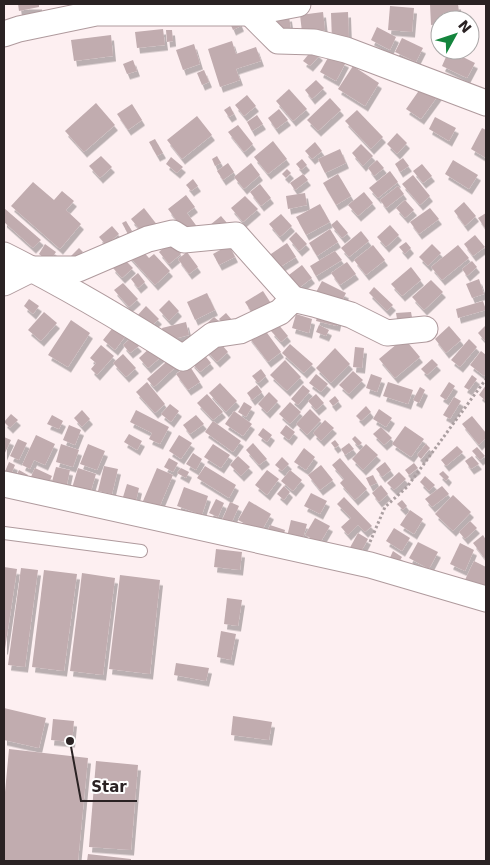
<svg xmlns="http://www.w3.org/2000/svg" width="490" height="865" font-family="'DejaVu Sans',sans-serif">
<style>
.building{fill:#c1acaf;filter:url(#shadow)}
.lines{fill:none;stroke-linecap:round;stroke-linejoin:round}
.service-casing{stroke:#af9a9d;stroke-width:14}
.minor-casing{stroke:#af9a9d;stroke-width:27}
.path{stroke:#ab9fa1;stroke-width:3;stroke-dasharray:2.5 2.5;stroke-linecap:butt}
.service{stroke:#fff;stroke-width:12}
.minor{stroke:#fff;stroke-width:25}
.leader{fill:none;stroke:#2a2223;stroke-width:2}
.callout-dot{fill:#2a2223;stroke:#fff;stroke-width:2}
.callout-label{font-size:15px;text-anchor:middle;font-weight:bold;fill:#2a2223;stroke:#fff;stroke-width:4;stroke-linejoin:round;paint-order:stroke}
</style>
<defs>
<filter id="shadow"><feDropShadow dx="3" dy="5.5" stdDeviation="0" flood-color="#0004"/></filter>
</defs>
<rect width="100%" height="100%" fill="#fdeff1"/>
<g class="building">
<path d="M18,4H39V7L19,11Z"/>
<path d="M430,4H458L460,20H440V24L431,25Z"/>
<path d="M390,6L414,8L412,32L388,30Z"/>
<path d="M323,12L325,30L302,32L300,15Z"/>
<path d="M348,12L349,40L332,41L331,13Z"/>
<path d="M289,16L291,31L279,33L277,18Z"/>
<path d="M238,19L241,26L233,30L230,23Z"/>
<path d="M377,27L396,37L390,50L371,40Z"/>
<path d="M163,29L165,45L137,48L135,32Z"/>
<path d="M166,30H172L173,41L167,42Z"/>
<path d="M111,35L113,56L74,61L71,40Z"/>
<path d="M402,38L423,48L416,62L395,52Z"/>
<path d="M232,41L236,54L256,47L261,61L236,69L240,80L220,87L208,49Z"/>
<path d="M194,44L200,64L183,70L176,50Z"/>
<path d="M313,49L320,55L310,66L303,61Z"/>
<path d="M449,50L475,63L467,78L442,66Z"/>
<path d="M330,54L346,62L336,81L320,72Z"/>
<path d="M133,60L137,71L127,74L123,64Z"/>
<path d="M353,66L379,83L365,106L338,89Z"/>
<path d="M204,70L209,82L202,85L197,73Z"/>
<path d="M316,80L324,88L312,99L305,90Z"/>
<path d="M425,82L440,93L421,119L406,109Z"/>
<path d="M289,89L307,109L293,121L276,101Z"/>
<path d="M247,95L256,106L244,116L235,105Z"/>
<path d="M330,98L341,110L318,131L307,120Z"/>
<path d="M96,103L115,125L84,152L65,131Z"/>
<path d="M132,104L142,120L128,130L117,114Z"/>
<path d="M230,106L234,114L229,117L224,110Z"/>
<path d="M279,109L288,120L276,129L268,118Z"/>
<path d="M357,110L383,137L371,149L345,121Z"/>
<path d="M257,115L263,124L252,131L247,122Z"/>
<path d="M197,116L212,135L182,159L167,140Z"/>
<path d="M435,117L456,128L449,141L429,129Z"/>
<path d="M238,125L253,144L244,152L228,132Z"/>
<path d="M482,128L486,130V158L471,149Z"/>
<path d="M397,133L407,143L397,154L387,144Z"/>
<path d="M155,139L163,153L157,156L149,142Z"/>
<path d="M273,141L287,159L268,174L254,157Z"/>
<path d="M315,142L322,151L312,159L305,151Z"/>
<path d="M361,144L373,156L363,166L352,153Z"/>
<path d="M340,149L346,163L325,173L318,159Z"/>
<path d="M101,156L112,167L100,178L89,166Z"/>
<path d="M217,156L221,163L215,166L212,159Z"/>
<path d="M171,157L183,167L177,173L166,164Z"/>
<path d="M403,158L409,166L400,172L395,164Z"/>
<path d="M302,159L307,165L301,170L296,164Z"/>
<path d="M377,160L384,168L374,176L368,168Z"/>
<path d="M453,160L478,175L469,189L445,174Z"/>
<path d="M228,163L234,172L223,180L217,171Z"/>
<path d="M251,163L260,175L244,189L234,177Z"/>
<path d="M422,164L432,176L423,183L413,171Z"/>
<path d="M287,169L291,173L286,178L282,174Z"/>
<path d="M390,171L398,182L378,198L369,188Z"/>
<path d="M303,174L308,180L295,190L290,183Z"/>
<path d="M338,174L351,196L336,205L323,183Z"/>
<path d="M413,175L430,196L420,205L402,184Z"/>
<path d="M193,179L198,186L191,191L186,185Z"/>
<path d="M33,182L54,200L62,191L74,201L66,210L81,224L60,249L11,206Z"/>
<path d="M260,184L271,198L261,206L250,192Z"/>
<path d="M398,186L404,194L386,208L380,200Z"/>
<path d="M364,192L373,203L358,216L348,205Z"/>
<path d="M305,193L307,205L288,209L286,196Z"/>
<path d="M186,195L195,207L187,213L198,228L188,236L168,209Z"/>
<path d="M245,196L258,209L243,222L231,208Z"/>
<path d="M405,200L414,210L405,218L396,208Z"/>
<path d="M464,202L476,216L465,226L454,211Z"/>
<path d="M320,204L330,222L306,235L296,217Z"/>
<path d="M4,208L41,240L33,248L4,222Z"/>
<path d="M144,208L158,226L145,236L131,219Z"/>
<path d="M430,208L439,219L419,234L410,222Z"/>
<path d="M486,213V227L485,228L478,218Z"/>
<path d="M281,214L292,226L280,237L269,224Z"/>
<path d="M221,216L227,223L216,232L210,225Z"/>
<path d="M337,220L348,233L342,238L331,225Z"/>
<path d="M126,221L132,231L128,234L122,223Z"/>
<path d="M390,225L399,235L386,247L377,237Z"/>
<path d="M112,226L119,234L106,245L99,237Z"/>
<path d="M330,229L338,242L317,256L309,243Z"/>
<path d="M361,231L369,241L349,257L341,248Z"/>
<path d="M296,232L307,244L299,251L289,239Z"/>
<path d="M475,235L485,247L473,256L464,244Z"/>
<path d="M171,241L181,254L169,264L159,252Z"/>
<path d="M406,242L411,248L405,254L399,247Z"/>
<path d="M287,243L296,257L277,269L268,256Z"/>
<path d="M45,244L56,252L49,262L39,254Z"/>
<path d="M432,244L441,253L428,266L419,257Z"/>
<path d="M229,245L235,257L219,265L213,254Z"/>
<path d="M373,245L385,260L366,275L354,260Z"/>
<path d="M458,245L469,258L442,280L431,267Z"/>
<path d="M138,246L149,258L154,254L170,271L155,285L128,255Z"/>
<path d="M79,248L83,252L73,262L69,258Z"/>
<path d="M335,251L342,260L316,276L310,266Z"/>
<path d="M187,252L198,267L189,274L178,259Z"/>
<path d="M122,257L133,268L122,278L112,267Z"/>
<path d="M472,261L477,267L467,276L462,269Z"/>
<path d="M347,262L356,274L340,285L331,273Z"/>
<path d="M302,265L312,278L291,294L281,281Z"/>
<path d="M411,267L421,280L402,296L391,284Z"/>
<path d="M138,273L145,282L138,288L131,279Z"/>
<path d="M479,279L484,294L472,298L466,284Z"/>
<path d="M431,280L443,292L424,310L412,297Z"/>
<path d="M322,281L346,293L338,309L314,296Z"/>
<path d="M123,283L138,299L129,307L114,290Z"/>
<path d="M374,287L393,305L387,311L369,293Z"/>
<path d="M263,291L272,305L254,316L245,302Z"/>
<path d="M207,293L215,310L195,320L187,302Z"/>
<path d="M29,299L39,306L33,314L24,306Z"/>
<path d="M169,300L179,311L169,321L159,310Z"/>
<path d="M483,301L486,310L458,318L456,309Z"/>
<path d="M146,306L159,319L147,330L136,317Z"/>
<path d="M319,310L339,315L337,326L316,321Z"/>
<path d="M44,312L57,323L41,341L28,330Z"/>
<path d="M411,312L413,323L398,325L396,313Z"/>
<path d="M226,313L232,320L225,326L219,319Z"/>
<path d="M296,314L312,319L309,333L292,328Z"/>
<path d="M214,317L220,322L203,327Z"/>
<path d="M71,320L90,333L68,367L48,355Z"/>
<path d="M186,322L189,335L166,341L162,328Z"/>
<path d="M278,324L288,336L281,342L271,331Z"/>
<path d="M115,325L127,334L115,350L103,340Z"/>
<path d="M319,325L329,330L326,336L316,332Z"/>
<path d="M486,325V339L485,341L478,333Z"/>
<path d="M262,326L281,352L268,362L248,336Z"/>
<path d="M449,326L461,340L446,353L435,339Z"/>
<path d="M131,338L139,346L130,353L123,345Z"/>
<path d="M216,338L228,352L217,362L205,349Z"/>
<path d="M404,338L420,357L395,378L379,359Z"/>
<path d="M469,339L477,347L460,367L451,360Z"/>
<path d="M290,344L313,364L304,373L282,353Z"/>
<path d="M101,345L114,356L97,375L91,369L96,363L90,358Z"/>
<path d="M153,345L162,356L148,368L139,358Z"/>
<path d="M355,347L364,348L362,368L353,367Z"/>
<path d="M335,348L350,364L331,383L316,368Z"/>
<path d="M481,351L486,355V374L484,376L470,365Z"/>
<path d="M202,352L211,363L200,372L191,362Z"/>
<path d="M123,354L136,368L126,377L113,363Z"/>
<path d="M174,355L181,362L154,387L147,379Z"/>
<path d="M432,359L438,365L427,375L421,369Z"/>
<path d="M285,360L301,377L287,391L270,375Z"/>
<path d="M189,365L200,382L188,390L176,374Z"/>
<path d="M261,369L266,376L258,383L252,376Z"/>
<path d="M353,371L363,380L349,394L339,385Z"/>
<path d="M316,374L328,384L321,392L309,383Z"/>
<path d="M371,374L382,378L377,392L366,388Z"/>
<path d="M472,375L477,379L469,390L464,387Z"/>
<path d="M147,382L165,404L155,413L136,392Z"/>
<path d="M388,382L413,390L408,404L383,396Z"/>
<path d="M449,382L455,386L446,400L440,396Z"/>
<path d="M220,383L237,401L226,412L209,393Z"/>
<path d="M257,385L262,392L252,400L247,393Z"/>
<path d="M303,385L310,391L298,405L291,399Z"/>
<path d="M486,385V401L479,395Z"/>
<path d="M420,387L425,390L419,403L413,400Z"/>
<path d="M269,392L278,401L267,413L258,404Z"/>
<path d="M207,394L223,412L213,420L197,403Z"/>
<path d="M316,394L324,403L316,410L308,401Z"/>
<path d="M335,396L339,401L333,406L329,401Z"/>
<path d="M454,397L461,401L450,419L443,415Z"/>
<path d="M244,402L252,407L246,417L238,412Z"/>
<path d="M290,402L301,412L290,424L279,414Z"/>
<path d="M170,404L179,411L171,422L161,414Z"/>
<path d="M366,406L371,412L361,421L356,416Z"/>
<path d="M310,409L321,420L307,435L296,424Z"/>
<path d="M379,409L392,418L386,427L373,419Z"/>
<path d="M82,410L90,419L82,427L74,418Z"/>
<path d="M136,410L169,427L160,444L149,439L152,433L130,422Z"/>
<path d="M234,411L252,424L243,436L225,424Z"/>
<path d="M11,414L18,420L10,428L4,422Z"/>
<path d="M52,415L63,421L59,429L47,424Z"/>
<path d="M196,415L204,424L190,434L183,425Z"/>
<path d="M472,416L486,433V438L479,445L462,424Z"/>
<path d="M325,420L334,428L321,441L313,433Z"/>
<path d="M213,421L241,441L233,452L205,432Z"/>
<path d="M69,425L81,430L75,445L63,440Z"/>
<path d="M286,425L295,432L289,440L280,433Z"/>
<path d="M405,426L424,439L411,457L392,444Z"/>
<path d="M381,427L392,438L384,445L373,434Z"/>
<path d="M263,428L272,435L267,442L258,435Z"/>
<path d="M129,434L142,441L137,450L124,442Z"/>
<path d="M36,435L55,444L45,465L34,460L30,469L22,465Z"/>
<path d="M179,435L192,443L181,459L169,451Z"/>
<path d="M355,436L362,443L358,446L352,439Z"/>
<path d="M4,437L11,440L4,455Z"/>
<path d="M18,439L27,443L19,460L10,456Z"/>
<path d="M335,440L339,445L335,448L331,443Z"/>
<path d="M253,443L267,459L259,465L246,450Z"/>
<path d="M349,443L354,449L345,455L341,449Z"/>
<path d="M61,444L79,450L73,467L56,462Z"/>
<path d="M88,444L105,451L97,470L80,464Z"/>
<path d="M213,444L230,455L221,468L204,457Z"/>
<path d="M366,444L378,455L363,470L352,459Z"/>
<path d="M426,444L430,448L421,459L417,455Z"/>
<path d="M457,446L463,452L446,466L441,460Z"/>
<path d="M477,447L485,456L480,460L472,451Z"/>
<path d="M304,448L315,457L306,470L294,462Z"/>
<path d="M193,453L202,459L196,470L186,464Z"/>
<path d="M238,456L250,467L241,476L230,465Z"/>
<path d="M472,456L479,464L471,469L465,461Z"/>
<path d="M282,457L289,464L282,471L275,465Z"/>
<path d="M169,458L178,463L173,472L164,467Z"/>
<path d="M340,458L367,489L355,500L340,483L344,479L332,465Z"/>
<path d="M9,462L15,465L10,477L4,474Z"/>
<path d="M385,462L391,470L382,477L376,469Z"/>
<path d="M414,463L418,468L409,475L405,470Z"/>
<path d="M321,465L333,480L320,490L308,475Z"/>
<path d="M104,466L118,469L112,494L98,491Z"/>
<path d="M205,466L236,485L229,498L197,478Z"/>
<path d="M56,467L70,470L66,489L51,485Z"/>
<path d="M35,468L52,476L47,487L30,479Z"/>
<path d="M78,468L96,474L90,494L72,488Z"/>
<path d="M157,468L173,475L159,508L143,501Z"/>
<path d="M181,468L189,472L186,478L177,473Z"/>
<path d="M19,470L28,475L25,482L15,478Z"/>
<path d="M267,470L279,479L267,495L255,485Z"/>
<path d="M290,470L302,480L293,491L281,481Z"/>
<path d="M443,471L449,477L446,481L439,474Z"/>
<path d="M399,472L406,479L394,490L387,483Z"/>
<path d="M373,475L377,483L370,486L366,478Z"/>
<path d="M425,476L435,485L429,491L420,482Z"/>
<path d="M127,484L139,488L136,501L123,497Z"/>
<path d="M381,485L388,494L379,502L372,493Z"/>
<path d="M284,486L290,492L284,500L277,494Z"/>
<path d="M442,486L449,494L432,507L425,499Z"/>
<path d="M184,487L208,496L202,515L177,506Z"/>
<path d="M311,493L327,501L320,514L304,506Z"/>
<path d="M453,495L471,512L453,531L435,514Z"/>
<path d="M344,497L372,526L365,532L358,525L348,535L341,527L351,518L337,504Z"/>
<path d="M216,499L224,503L218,517L209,513Z"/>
<path d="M402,500L407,506L403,510L397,504Z"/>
<path d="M249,501L271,514L261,532L238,520Z"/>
<path d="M230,502L239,506L231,524L222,520Z"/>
<path d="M410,510L423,519L414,534L400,525Z"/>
<path d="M315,518L330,526L320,543L305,535Z"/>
<path d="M291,520L307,524L301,545L286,541Z"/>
<path d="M470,521L477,528L465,539L459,532Z"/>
<path d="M270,525L285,530L282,541L266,535Z"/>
<path d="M394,528L410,538L402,551L386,541Z"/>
<path d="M358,533L368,539L357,559L347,553Z"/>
<path d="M483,535L486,540V560L473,543Z"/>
<path d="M418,542L438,552L429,569L409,558Z"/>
<path d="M460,543L474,550L465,571L450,564Z"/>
<path d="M216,549L242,552L240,570L214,567Z"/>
<path d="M393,551L402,557L396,567L388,562Z"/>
<path d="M474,561L486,567V582L482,590L464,582Z"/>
<path d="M4,567L17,569L5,649H4Z"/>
<path d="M21,568L38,570L25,667L8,665Z"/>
<path d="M44,570L77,574L64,671L32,667Z"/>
<path d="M82,573L115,578L103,675L70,671Z"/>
<path d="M120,575L160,580L150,674L109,669Z"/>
<path d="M227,598L242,600L238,626L224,624Z"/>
<path d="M221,631L236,634L231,660L217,657Z"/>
<path d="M176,663L209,668L206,681L174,675Z"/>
<path d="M4,708L46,718L39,748L4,740Z"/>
<path d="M233,716L272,722L269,740L231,735Z"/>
<path d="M53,719L74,721L72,742L51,740Z"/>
<path d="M9,749L88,758L78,861H4V803Z"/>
<path d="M96,761L138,765L131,850L89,847Z"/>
<path d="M88,854L131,859V861H87Z"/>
</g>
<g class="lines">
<g class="service-casing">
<path id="service" d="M4,533L141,551"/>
</g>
<g class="minor-casing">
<g id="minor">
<path d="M250,13L278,41L314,42L346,50L486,103"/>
<path d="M4,34L19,29L96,13H250L298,4"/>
<path d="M4,255C66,286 125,321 183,358L213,335L240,331L280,312L293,299L314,304L351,315L387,333L425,329"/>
<path d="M4,283L32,269H78L148,239L173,233L184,240L236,235L293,299"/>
<path d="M4,484L370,565L486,599"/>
</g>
</g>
<path class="path" d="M370,542L385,507L407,487L486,379"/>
<use href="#service" class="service"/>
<use href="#minor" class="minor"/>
</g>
<path class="leader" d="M70 741L81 801H137"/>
<circle class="callout-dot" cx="70" cy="741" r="5"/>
<g class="callout-label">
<text x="109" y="792">Star</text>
</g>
<rect width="490" height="865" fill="none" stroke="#2a2223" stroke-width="10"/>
<g transform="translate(455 35) rotate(50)"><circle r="24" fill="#ffffff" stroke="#aaa7a7"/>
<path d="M0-4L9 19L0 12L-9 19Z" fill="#14853d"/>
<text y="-8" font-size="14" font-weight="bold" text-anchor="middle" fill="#2a2223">N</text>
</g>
</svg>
